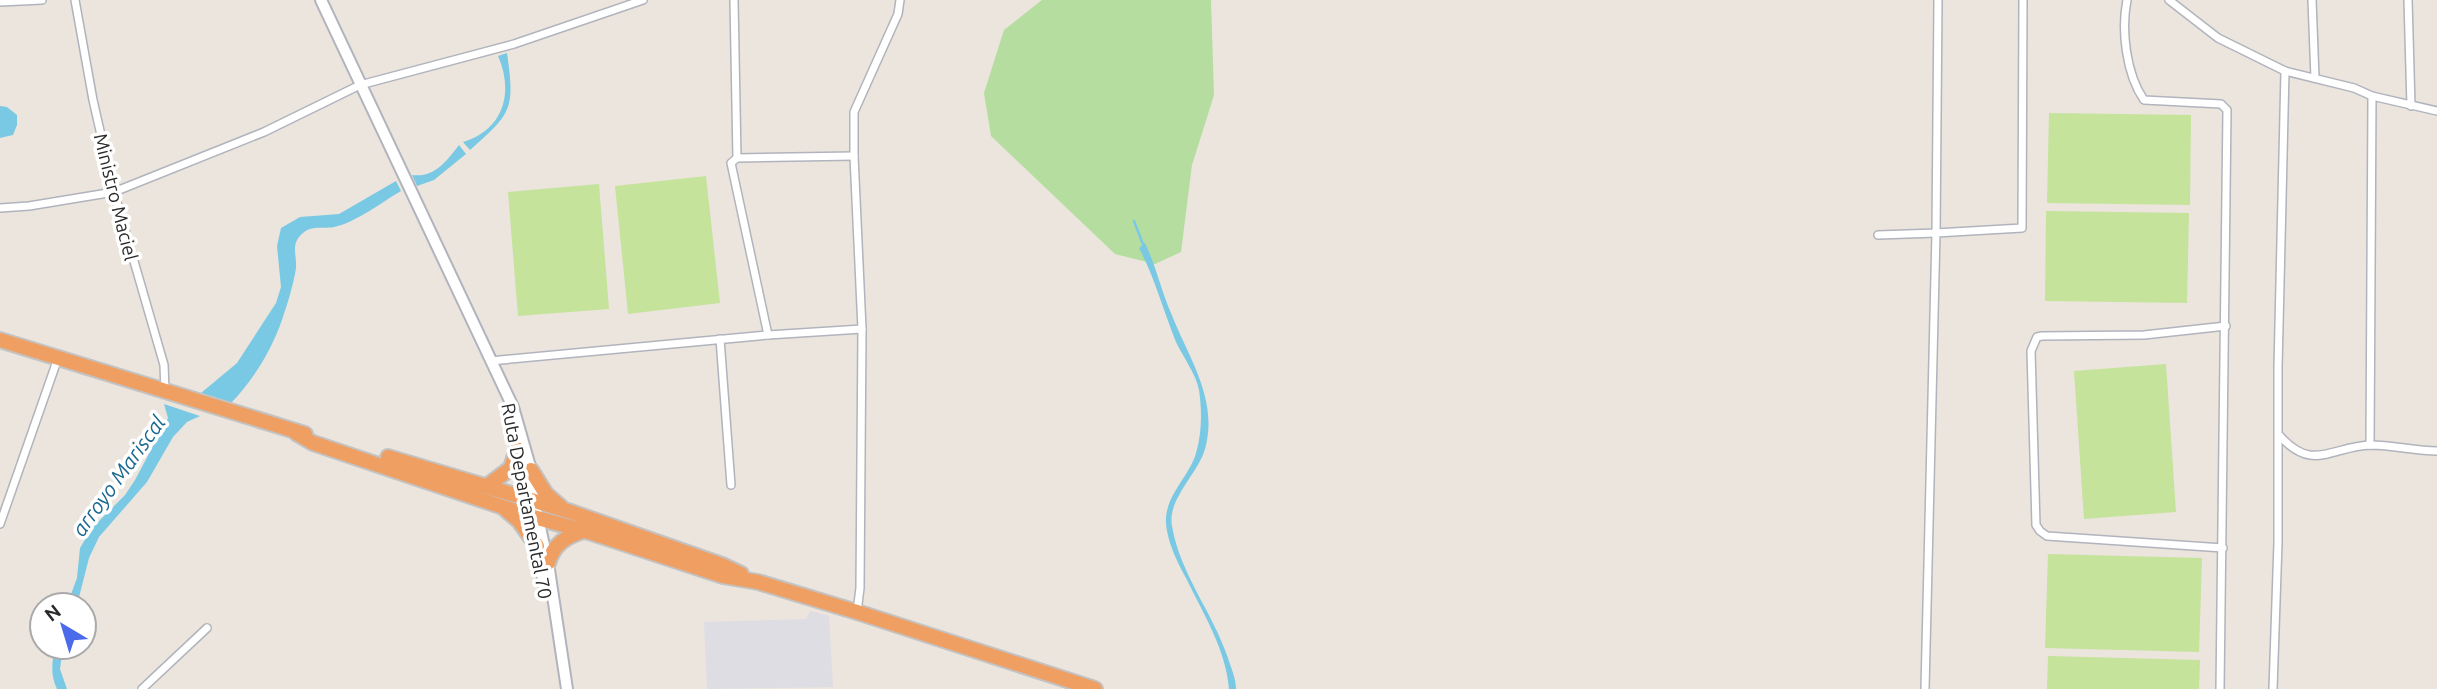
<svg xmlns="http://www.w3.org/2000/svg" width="2437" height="689" font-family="Ubuntu,sans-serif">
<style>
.industrial{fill:#dfdde4}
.green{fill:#b4dd9f}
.pitch{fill:#c5e39b}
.water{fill:#7ac9e4}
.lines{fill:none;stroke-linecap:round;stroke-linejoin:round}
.stream{stroke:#7ac9e4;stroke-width:2.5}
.street-casing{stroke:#b1b4bd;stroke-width:10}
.secondary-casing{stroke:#b1b4bd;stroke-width:14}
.highway-casing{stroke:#c3c3c3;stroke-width:18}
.street{stroke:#fff;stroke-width:7}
.secondary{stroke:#fff;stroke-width:10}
.highway{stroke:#f09f63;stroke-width:14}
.labels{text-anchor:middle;stroke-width:7;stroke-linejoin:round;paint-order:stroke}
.street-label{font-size:19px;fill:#2a2a2a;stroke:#fff}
.water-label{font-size:21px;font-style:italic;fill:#19688f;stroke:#fff}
</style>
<rect width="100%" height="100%" fill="#ebe5dd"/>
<path class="industrial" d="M810,611L829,616L833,687L707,689L704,622L806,619Z"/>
<path class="green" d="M1042,0H1211L1214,95L1192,165L1181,252L1155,264L1115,254L991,136L984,93L1004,30Z"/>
<g class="pitch">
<path d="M2049,113L2191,115L2190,205L2047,203Z"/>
<path d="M706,176L720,303L628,314L615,186Z"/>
<path d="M599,184L609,309L518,316L508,192Z"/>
<path d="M2046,211L2189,213L2187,303L2045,301Z"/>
<path d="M2166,364L2176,512L2084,519L2074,371Z"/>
<path d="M2048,554L2202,558L2199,652L2045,648Z"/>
<path d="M2048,656L2200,660L2199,689H2047Z"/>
</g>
<g class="water">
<path d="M507,53C515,109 512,113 470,150L463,142C504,130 514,92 498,56Z"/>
<path d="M0,106L7,107L17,115V125L13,135L0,138Z"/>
<path d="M459,145L466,154L434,180L417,186L412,175C434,178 446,162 459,145Z"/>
<path d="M396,181L401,191C382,202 355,223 334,227C324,229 311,225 303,233C290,244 297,254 296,268C294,283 287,305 282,320C271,351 254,379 231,403L201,393L237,363L276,303L281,287L277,246L281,228L300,217L339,214Z"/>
<path d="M1145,243C1156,266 1161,290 1171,313C1188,357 1219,399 1205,449C1198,474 1167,499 1172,526C1180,574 1213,613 1228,658C1231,668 1236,678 1236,689H1229C1226,650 1204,615 1187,580C1179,565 1170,548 1167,531C1160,498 1189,479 1196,453C1202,433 1202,411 1199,390C1196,374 1183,357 1176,342C1163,310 1155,278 1139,248Z"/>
<path d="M164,404L200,416L187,422L173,437L147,482L99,537L89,558L77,605H67L77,578L80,548L92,528L125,495L135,480L168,418Z"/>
<path d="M55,647H63L60,669L67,689H57C50,675 52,661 55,647Z"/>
</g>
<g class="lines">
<path class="stream" d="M1134,221L1144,247"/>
<g class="street-casing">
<g id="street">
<path d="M75,0L93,100L114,192L164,365L165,391"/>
<path d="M734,0L737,158L731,163L768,335"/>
<path d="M2127,0C2121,30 2126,74 2144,100L2221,104L2227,110L2220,689"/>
<path d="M2169,0L2218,38L2285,71L2354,88L2372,96L2437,111"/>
<path d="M2312,0L2315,78"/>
<path d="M2408,0L2411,106"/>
<path d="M0,2L42,0"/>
<path d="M737,158L854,156"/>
<path d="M0,208L29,206L114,192L264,132L360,85L514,44L643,0"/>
<path d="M1878,235L1936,233L1938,0"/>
<path d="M720,339L731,485"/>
<path d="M490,361L768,335L862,329"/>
<path d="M2280,436C2313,473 2332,446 2371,445C2393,445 2415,451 2437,451"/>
<path d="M2370,445L2372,96"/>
<path d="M0,524L58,358"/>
<path d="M2223,548L2047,536L2040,531L2036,525L2031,351L2037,337L2042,336L2144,335L2226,326"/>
<path d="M857,612L860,588L862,329L854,156V112L898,14L900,0"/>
<path d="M142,689L207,628"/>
<path d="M1925,689L1936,233L2022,228L2023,0"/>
<path d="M2273,689L2278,543V368L2285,71"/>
</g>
</g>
<g class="secondary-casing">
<g id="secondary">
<path d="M321,0L513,407L531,470L534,501L548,563L567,689"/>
<path d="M511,424L528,504"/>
<path d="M536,541L545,590"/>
</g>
</g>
<g class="highway-casing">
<g id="highway">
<path d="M0,340L305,434"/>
<path d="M296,433L313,443L530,516L589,532L723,576L758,582L857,612L1095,689"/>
<path d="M388,457L568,511L722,565L741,574"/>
<path d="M531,470L546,494L561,507"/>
<path d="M487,486L511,468L517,449"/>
<path d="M505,509L519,521L537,546"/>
<path d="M548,563C554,544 565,537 583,531"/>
</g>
</g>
<use href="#street" class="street"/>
<use href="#secondary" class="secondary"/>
<use href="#highway" class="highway"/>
</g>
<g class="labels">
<g class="street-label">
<text transform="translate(116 197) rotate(76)" y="7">Ministro Maciel</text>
<text transform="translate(527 501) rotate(79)" y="7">Ruta Departamental 70</text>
</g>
<g class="water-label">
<text transform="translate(119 476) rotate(-54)" y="7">arroyo Mariscal</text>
</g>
</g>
<g transform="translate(63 626) rotate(322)"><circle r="33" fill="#ffffff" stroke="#aaaaaa" stroke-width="2"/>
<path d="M0-5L12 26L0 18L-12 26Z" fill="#4c6bea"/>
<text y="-10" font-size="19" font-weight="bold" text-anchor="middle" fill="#2a2a2a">N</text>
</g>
</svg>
